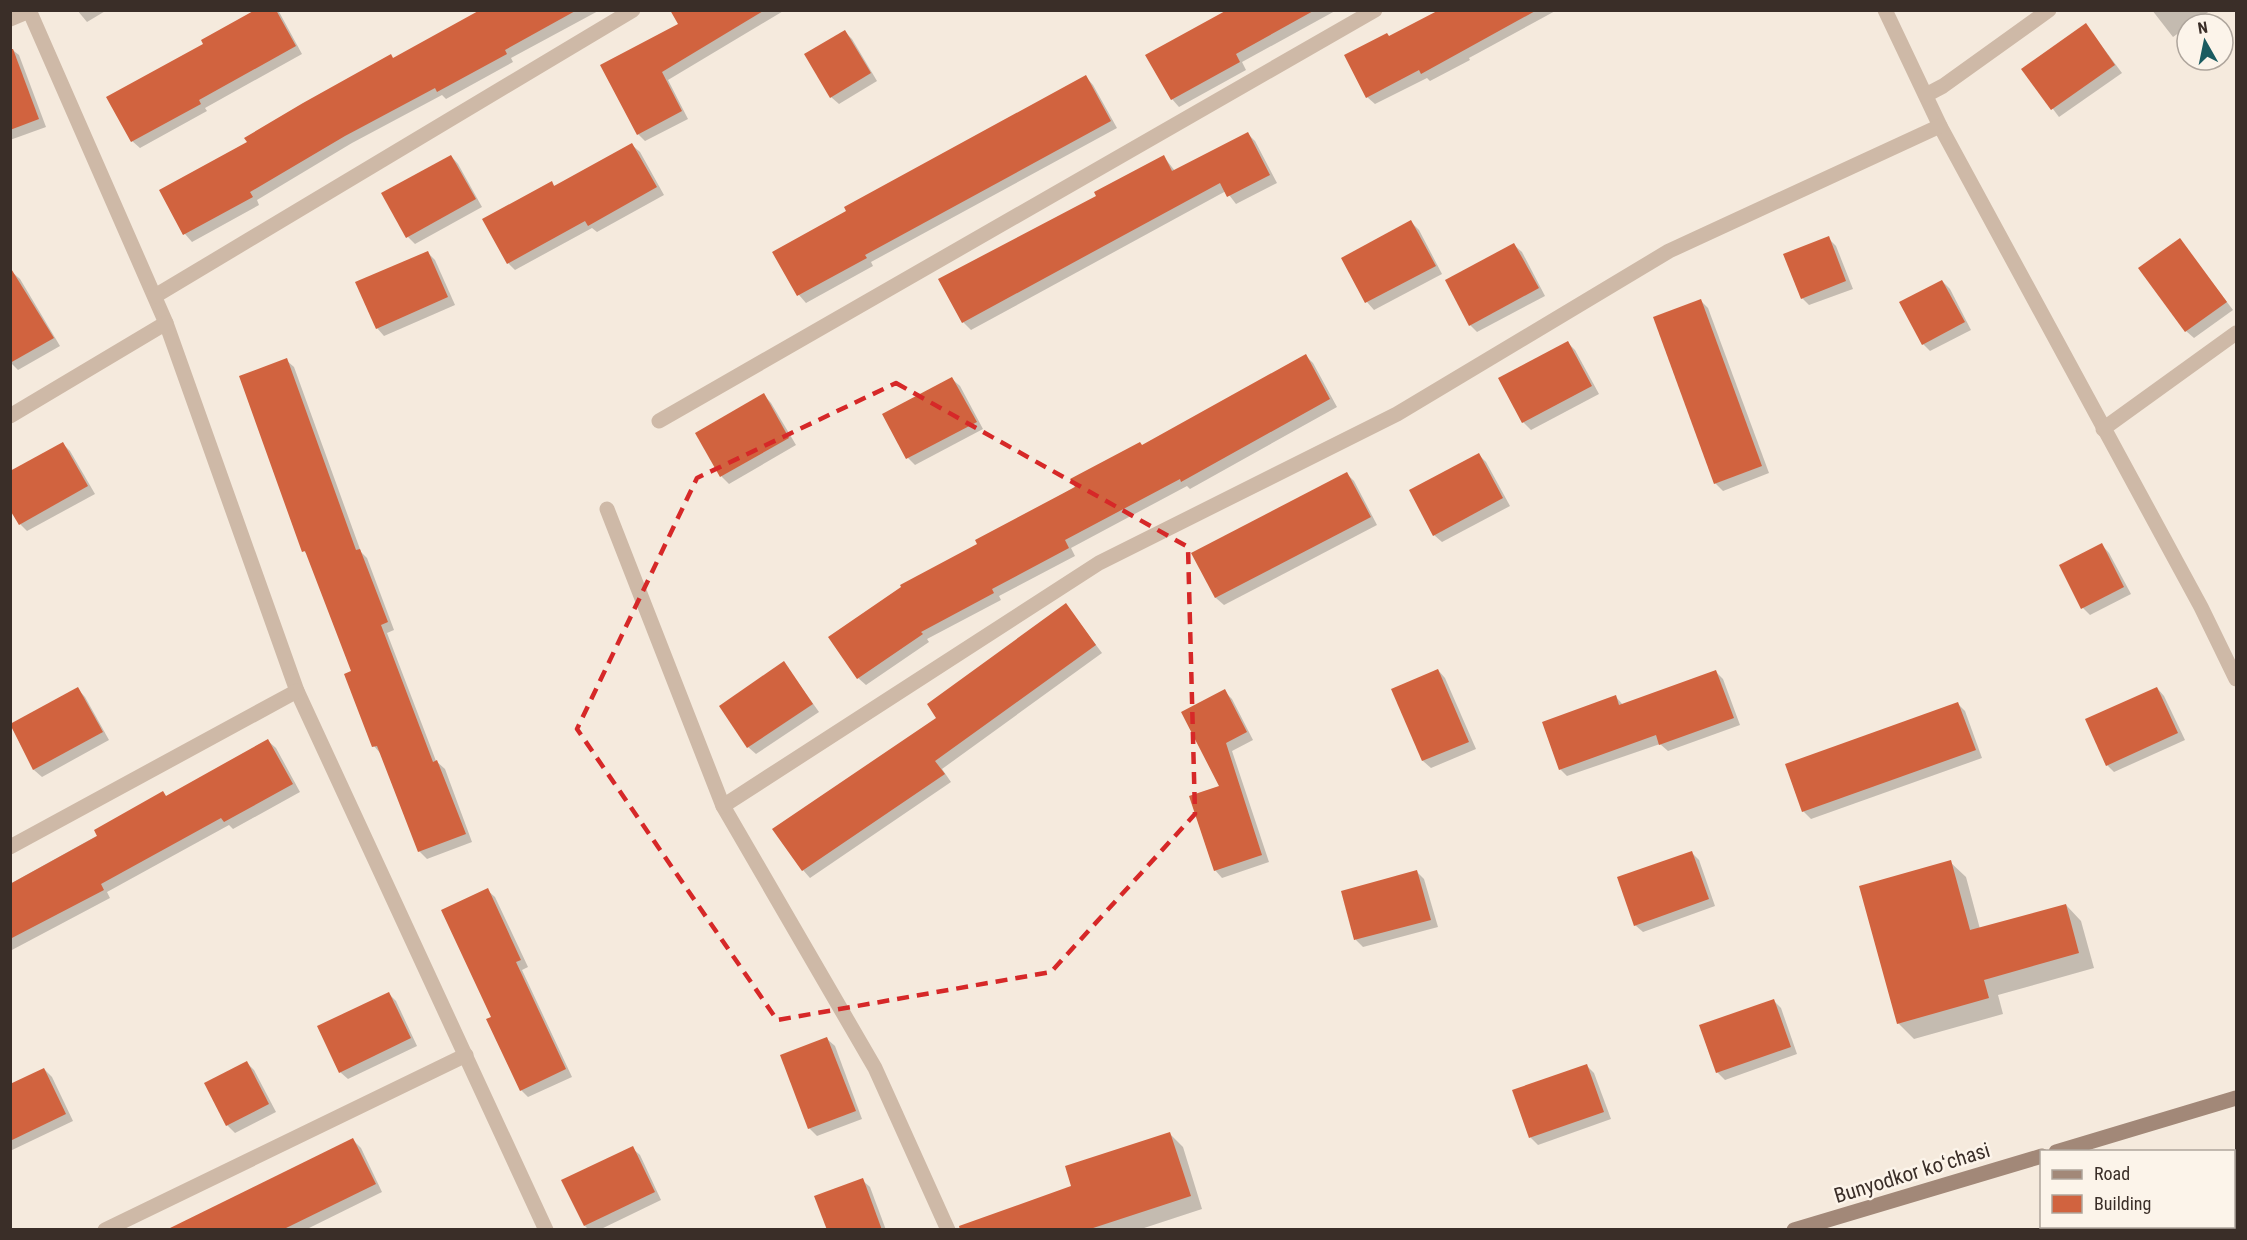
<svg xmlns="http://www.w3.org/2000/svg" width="2247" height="1240" font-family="'Roboto Condensed',sans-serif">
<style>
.shadow{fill:#0003}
.building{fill:#d1633f}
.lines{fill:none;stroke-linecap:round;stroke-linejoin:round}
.street{stroke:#ceb9a7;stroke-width:15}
.secondary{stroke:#a28878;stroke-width:15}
.marked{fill:none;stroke:#d62828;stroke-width:4.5;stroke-dasharray:12 8;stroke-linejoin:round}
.labels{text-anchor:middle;stroke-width:5;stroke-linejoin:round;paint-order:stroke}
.street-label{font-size:21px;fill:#3a2e28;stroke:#fcf4ea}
</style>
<rect width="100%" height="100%" fill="#f5eadd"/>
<g class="shadow">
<path d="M77,10H107L87,22Z"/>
<path d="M258,10H278L302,54L205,108L207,111L140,148L132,141L205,44Z"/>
<path d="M483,10H600L511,58L513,62L446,99L442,95L352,143L257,200L259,205L192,242L185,234L161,191Z"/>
<path d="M672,10H785L668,80L688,119L645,141L638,134L602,66L681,25Z"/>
<path d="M1230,10L1335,11L1242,62L1246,70L1179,107L1172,99Z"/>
<path d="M1442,10H1557L1469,58L1470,60L1430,81L1427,78L1375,104L1367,97L1390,37Z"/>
<path d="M2152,10H2211L2192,24H2187V27L2173,37Z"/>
<path d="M2086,25L2122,73L2059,117L2023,69Z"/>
<path d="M845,32L852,39L877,81L839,104L831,97Z"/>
<path d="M10,48L19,55L46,127L10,140Z"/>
<path d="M1086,77L1093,85L1117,128L871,262L873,266L806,303L799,295L774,252Z"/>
<path d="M1248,134L1255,141L1277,183L1236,204L1226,191L971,330L963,322L940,279L1098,197L1164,157L1175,171Z"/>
<path d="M632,145L640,152L664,195L597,232L592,228L515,270L508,263L551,183L556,187Z"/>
<path d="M451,156L458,164L482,207L415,244L408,237Z"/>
<path d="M1411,222L1419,230L1442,274L1374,310L1367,302L1343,258Z"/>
<path d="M1828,238L1836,246L1853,289L1809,305L1802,298Z"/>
<path d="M2180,240L2233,310L2194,338L2186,331Z"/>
<path d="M1514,245L1522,252L1545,296L1477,332L1470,325Z"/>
<path d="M427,252L435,260L455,305L384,336L377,328Z"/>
<path d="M12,272L20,279L60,346L18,370L11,363Z"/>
<path d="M1942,281L1950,289L1971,330L1930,351L1923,344Z"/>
<path d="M1701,301L1708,308L1769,473L1723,491L1715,483Z"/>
<path d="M1568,343L1575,350L1599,394L1531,430L1523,422Z"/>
<path d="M1306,356L1313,363L1337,407L1190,489L1187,486L1071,548L1075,556L999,596L1001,600L927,639L929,642L866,685L858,678L979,545L1142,446Z"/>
<path d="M286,360L294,367L361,552L367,558L394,630L387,633L436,761L445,769L472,842L427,859L419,851L381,754L374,746L353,672L309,556L304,551Z"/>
<path d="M952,379L960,386L983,429L915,465L908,458Z"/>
<path d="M764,395L771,403L796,445L729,484L722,477L697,433Z"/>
<path d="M63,444L70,451L95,494L27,531L20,524Z"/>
<path d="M1479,455L1486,462L1510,506L1442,542L1434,535Z"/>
<path d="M1347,474L1354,481L1377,525L1224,605L1216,598L1193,554Z"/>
<path d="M2102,545L2109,553L2131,594L2090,615L2083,608Z"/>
<path d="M1066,605L1102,653L942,769L951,782L810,878L803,870L938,718Z"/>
<path d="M784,663L819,712L756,754L748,747Z"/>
<path d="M1438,670L1445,678L1476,749L1431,768L1423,761Z"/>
<path d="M1716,672L1723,679L1740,725L1668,751L1660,744L1567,776L1560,769L1616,697L1623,705Z"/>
<path d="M2157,688L2164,696L2185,740L2114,772L2107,765Z"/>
<path d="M78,689L85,697L109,740L42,777L34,770L11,726Z"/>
<path d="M1224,691L1232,699L1253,740L1232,751L1269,862L1222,878L1215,870L1221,787Z"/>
<path d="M1958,704L1965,711L1982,758L1811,819L1803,811Z"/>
<path d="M268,741L276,748L300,792L233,829L229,825L107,892L110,898L10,951V884Z"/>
<path d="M1692,853L1699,860L1715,906L1643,932L1635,925Z"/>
<path d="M1950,862L1966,877L1980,929L2066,905L2081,921L2094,968L1998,995L2003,1014L1914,1039L1898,1023Z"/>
<path d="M1417,872L1424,879L1438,927L1363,947L1356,940L1343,892Z"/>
<path d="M487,890L495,897L528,967L522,970L572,1077L528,1097L521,1090L493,1017Z"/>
<path d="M389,994L396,1001L417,1046L348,1079L340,1072Z"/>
<path d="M1773,1000L1781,1008L1797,1054L1725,1080L1717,1072Z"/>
<path d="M827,1039L835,1046L862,1119L817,1136L809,1128Z"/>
<path d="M247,1063L254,1070L276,1112L235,1133L227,1125Z"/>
<path d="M1586,1065L1594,1073L1611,1119L1538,1145L1531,1138L1514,1091Z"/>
<path d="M44,1069L52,1077L73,1121L10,1151V1085Z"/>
<path d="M1170,1134L1183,1147L1202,1209L1138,1230H983L1073,1187Z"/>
<path d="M353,1140L361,1148L382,1192L305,1230H191Z"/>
<path d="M632,1148L640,1155L661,1200L599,1230H589L585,1226Z"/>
<path d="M862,1180L870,1187L886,1230H829Z"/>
<path d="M2100,1226H2128L2130,1230H2093Z"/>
</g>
<g class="building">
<path d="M255,10H276L296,46L199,100L201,104L131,142L106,97L203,44L201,40Z"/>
<path d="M480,10H577L505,50L507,54L437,92L435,88L345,136L250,192L253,197L183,235L159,190L247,142L244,138L303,103L391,54L393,58Z"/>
<path d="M670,10H765L662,72L682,111L637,135L600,65L678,24Z"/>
<path d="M1227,10H1315L1236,54L1240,62L1171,100L1145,55Z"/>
<path d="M1439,10H1537L1421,74L1419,70L1366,98L1344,55L1387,33L1389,36Z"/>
<path d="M2086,23L2115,65L2051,110L2021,69Z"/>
<path d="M845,30L871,73L830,98L804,54Z"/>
<path d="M10,49H13L39,119L10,130Z"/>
<path d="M1086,75L1111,121L865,255L867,258L797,296L772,252L846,211L844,207Z"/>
<path d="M1248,132L1270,175L1227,197L1220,183L962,323L938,279L1096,196L1094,192L1164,155L1172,171Z"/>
<path d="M632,143L657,187L588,226L585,221L507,264L482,219L552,181L554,186Z"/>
<path d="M451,155L476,199L406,238L381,193Z"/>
<path d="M1411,220L1436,266L1365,303L1341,258Z"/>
<path d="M1829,236L1846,281L1801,299L1783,254Z"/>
<path d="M2180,238L2227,302L2185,332L2138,268Z"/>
<path d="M1514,243L1539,288L1469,326L1445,280Z"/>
<path d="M428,251L448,297L376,329L355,282Z"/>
<path d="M10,267L54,338L10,363Z"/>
<path d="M1942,280L1965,322L1922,345L1899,302Z"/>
<path d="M1701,299L1762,466L1714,484L1653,317Z"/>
<path d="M1568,341L1592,386L1522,423L1498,378Z"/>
<path d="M1306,354L1330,399L1181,482L1180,479L1065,540L1069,548L992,589L994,593L921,632L923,634L857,679L828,637L901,587L900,585L977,544L975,540L1075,487L1070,479L1140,442L1142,445Z"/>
<path d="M287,358L356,550L360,549L388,622L381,625L433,762L437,760L466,834L418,852L377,746L372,747L344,674L351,671L305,551L302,552L239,376Z"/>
<path d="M952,377L977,422L906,459L882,414Z"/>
<path d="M764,393L789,438L720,477L695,433Z"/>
<path d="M63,442L88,486L19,525L10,510V471Z"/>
<path d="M1479,453L1503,498L1433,536L1409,490Z"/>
<path d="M1347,472L1371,517L1215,598L1191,553Z"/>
<path d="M2102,543L2124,587L2081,609L2059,565Z"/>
<path d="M1066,603L1096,645L935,761L945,774L802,871L772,829L936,718L927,704Z"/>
<path d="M784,661L813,704L747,748L719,706Z"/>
<path d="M1438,669L1469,742L1422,761L1391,689Z"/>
<path d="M1716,670L1734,718L1659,745L1656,735L1559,770L1542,722L1616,695L1619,705Z"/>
<path d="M78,687L103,732L33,770L10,724Z"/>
<path d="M2157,687L2178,733L2106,766L2085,719Z"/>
<path d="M1225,689L1247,732L1226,743L1262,855L1214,871L1189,796L1219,786L1181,712Z"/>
<path d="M1958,702L1976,750L1802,812L1785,764Z"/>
<path d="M268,739L293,784L224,822L221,818L101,884L104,890L10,939V884L97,836L94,830L163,791L166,796Z"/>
<path d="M1692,851L1709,899L1634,926L1617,877Z"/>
<path d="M1951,860L1970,930L2066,904L2079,953L1984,980L1989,998L1897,1024L1859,886Z"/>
<path d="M1417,870L1431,920L1354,940L1341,891Z"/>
<path d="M488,888L521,960L516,962L566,1069L520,1091L486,1019L491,1017L441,910Z"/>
<path d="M389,992L411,1038L339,1073L317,1026Z"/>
<path d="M1774,999L1791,1047L1716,1073L1699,1025Z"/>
<path d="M827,1037L856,1111L808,1129L780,1055Z"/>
<path d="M247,1061L269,1104L226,1126L204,1083Z"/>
<path d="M1587,1064L1604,1112L1529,1138L1512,1090Z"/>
<path d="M44,1068L66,1114L10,1141V1084Z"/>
<path d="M1170,1132L1191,1196L1087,1230H960L959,1226L1071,1186L1065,1166Z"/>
<path d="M353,1138L376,1184L282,1230H166Z"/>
<path d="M633,1146L655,1192L584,1226L561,1180Z"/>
<path d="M863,1178L882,1230H827L814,1196Z"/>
</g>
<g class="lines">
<g class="street">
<path d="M29,10L166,323L297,691L546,1230"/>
<path d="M1885,10L1940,126L2201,607L2236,679"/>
<path d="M10,19L29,11"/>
<path d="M1926,95L1943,86L2049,10"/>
<path d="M155,296L633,10"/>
<path d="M10,416L166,323"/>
<path d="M659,421L1375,10"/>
<path d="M2103,429L2236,333"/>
<path d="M607,509L723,806L875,1068L948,1230"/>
<path d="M723,806L1099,563L1397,414L1669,251L1940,126"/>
<path d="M10,847L297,691"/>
<path d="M105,1230L466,1055"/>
</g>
<g class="secondary">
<path d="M2056,1152L2236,1098"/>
<path d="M1794,1230L2042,1156"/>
</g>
</g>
<path class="marked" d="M896,383L1188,547L1195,814L1051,972L777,1020L577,729L697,478Z"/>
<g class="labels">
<g class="street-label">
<text transform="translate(1912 1173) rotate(-17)" y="7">Bunyodkor koʻchasi</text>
</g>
</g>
<rect width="2247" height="1240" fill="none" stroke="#3a2e28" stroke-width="24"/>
<rect x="2040" y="1150" width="195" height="78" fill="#fcf4ea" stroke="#aea59c" stroke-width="1.5"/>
<rect x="2052" y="1170" width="30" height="9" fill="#a28878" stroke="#aea59c" stroke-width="1.5"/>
<text x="2094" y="1180" font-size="18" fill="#3a2e28">Road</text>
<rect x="2052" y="1195" width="30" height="18" fill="#d1633f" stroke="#aea59c" stroke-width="1.5"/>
<text x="2094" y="1210" font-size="18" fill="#3a2e28">Building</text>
<g transform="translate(2205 42) rotate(351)"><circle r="28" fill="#fcf4ea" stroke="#aea59c" stroke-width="1.5"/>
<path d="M0-4.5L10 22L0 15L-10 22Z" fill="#1a5b60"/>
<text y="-9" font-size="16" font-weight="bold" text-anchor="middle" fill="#3a2e28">N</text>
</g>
</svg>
